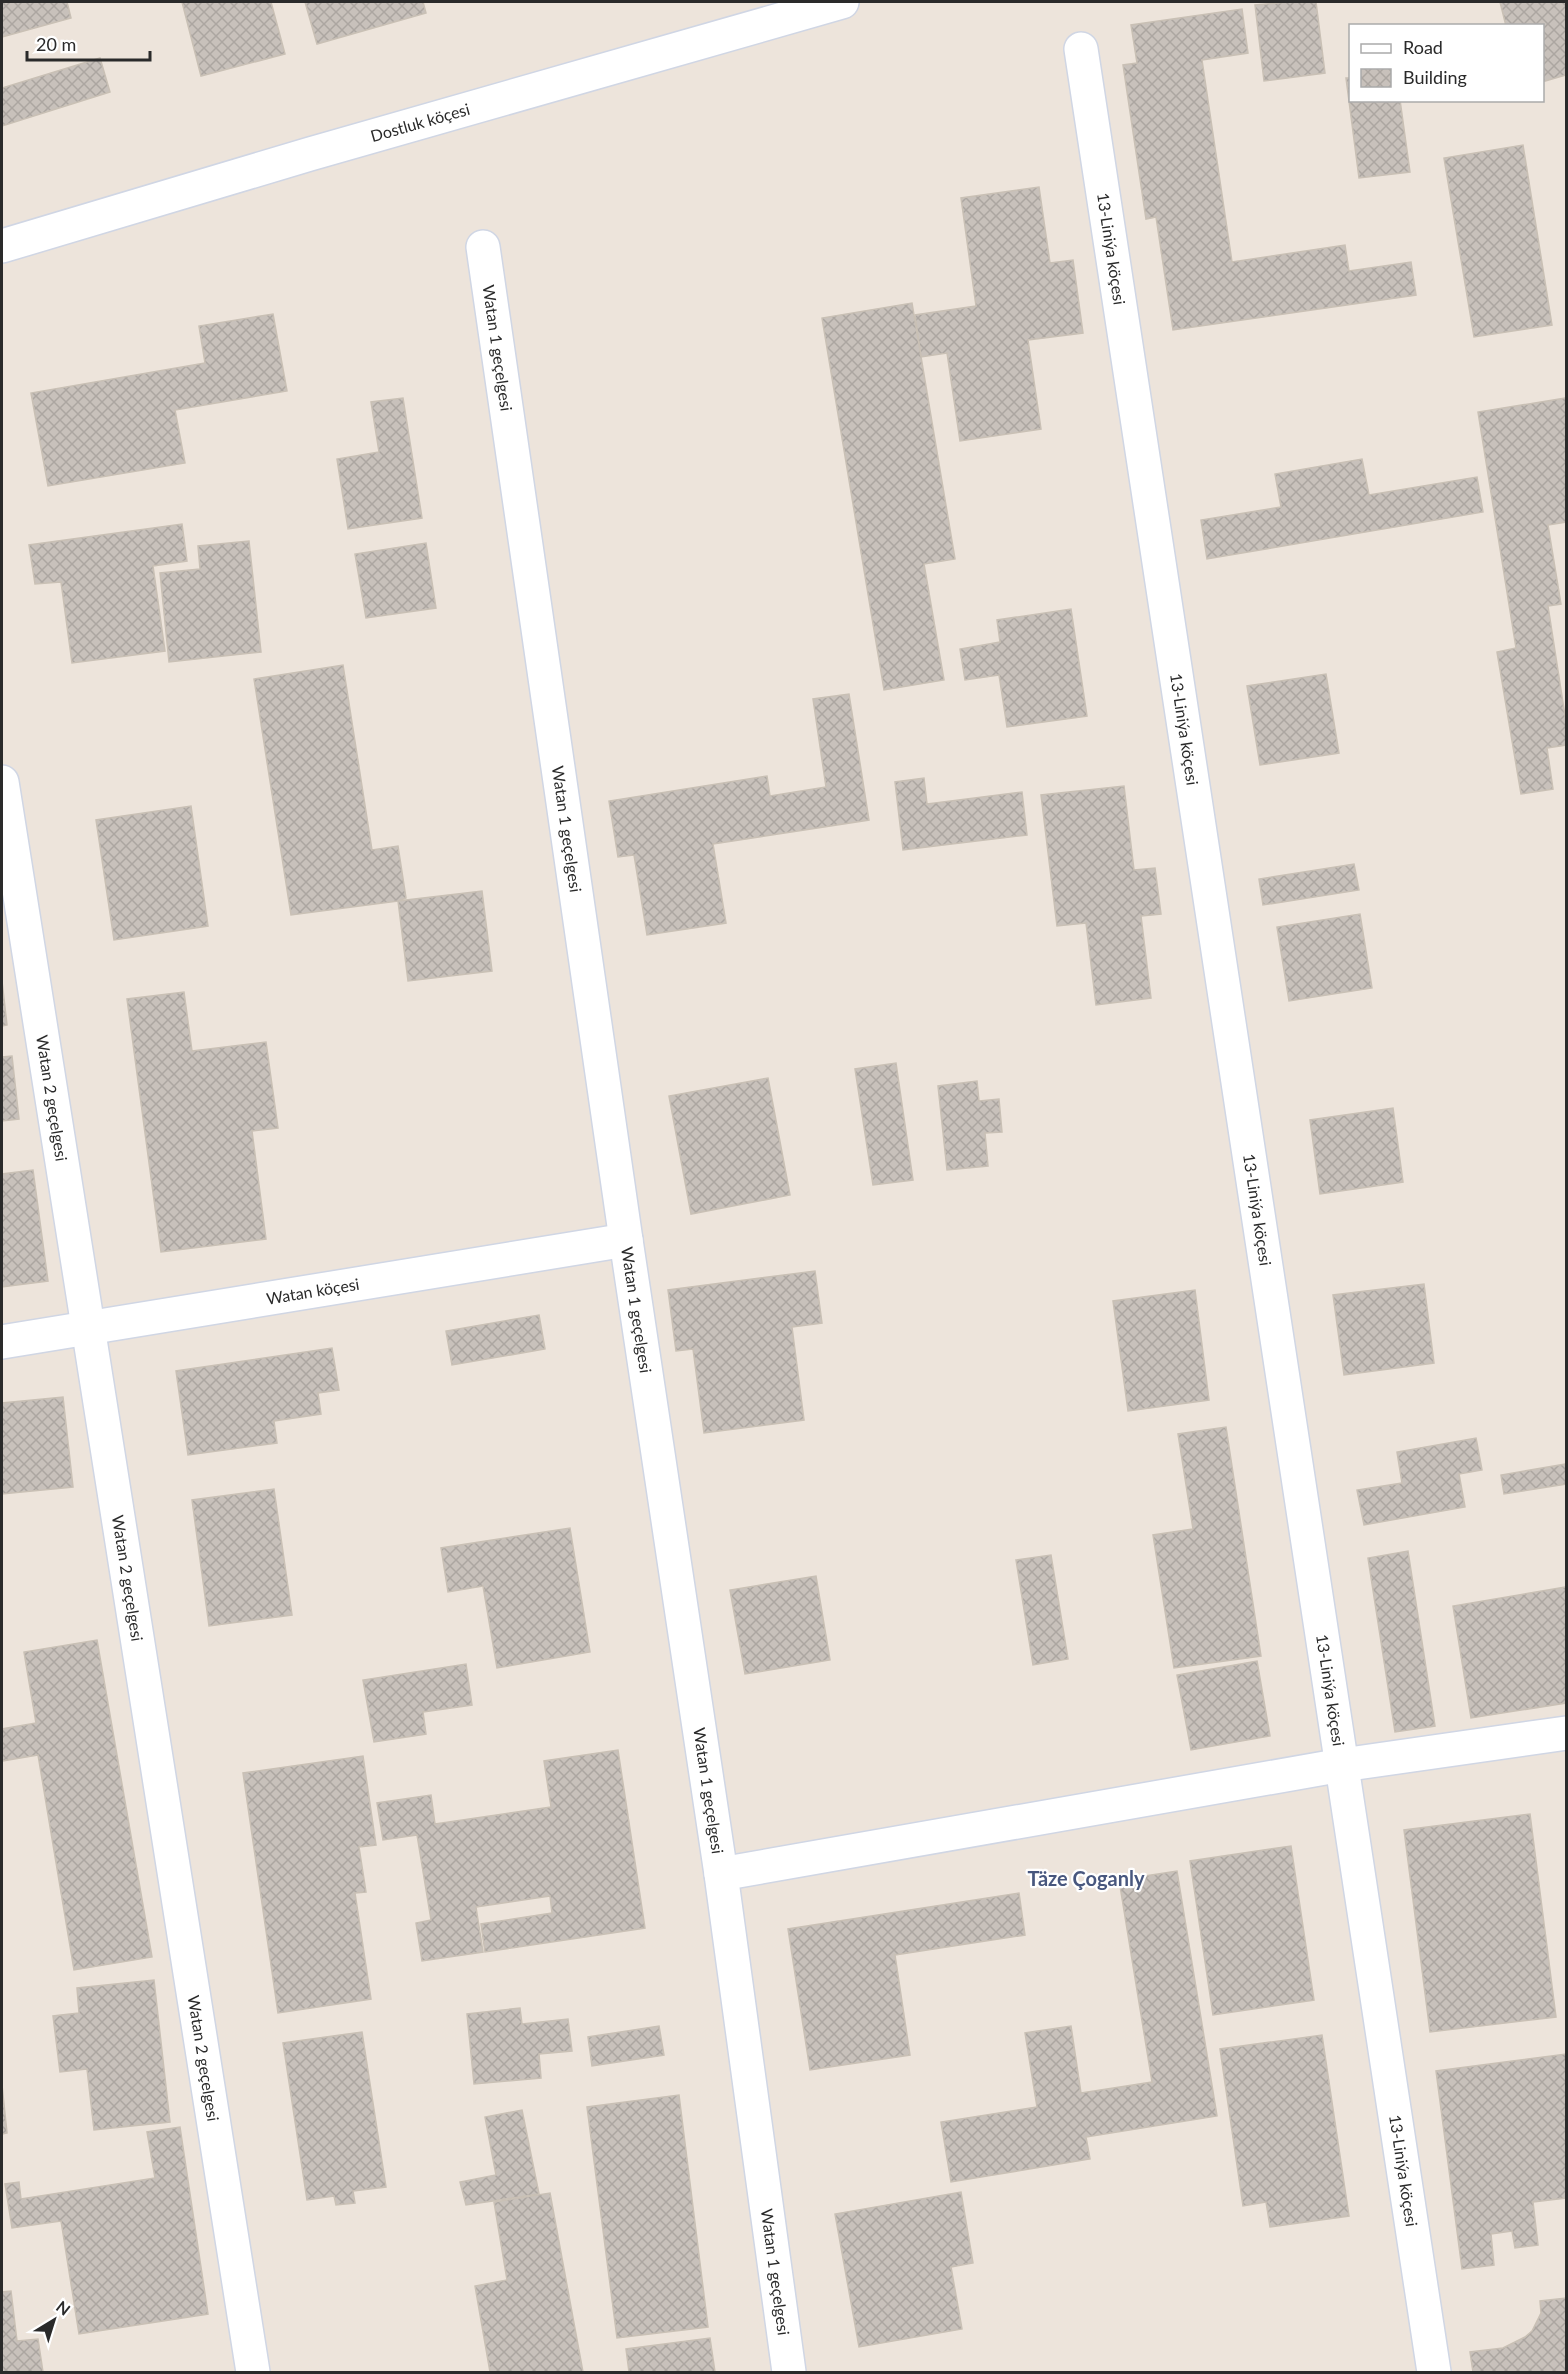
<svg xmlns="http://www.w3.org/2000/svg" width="1568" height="2374" font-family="Lato,sans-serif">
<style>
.building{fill:url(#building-cross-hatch);stroke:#c9c0b5;stroke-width:1.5}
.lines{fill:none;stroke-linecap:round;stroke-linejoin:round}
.street-casing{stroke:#d0d6e4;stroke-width:36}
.street{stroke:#fff;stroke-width:33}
.labels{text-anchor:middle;stroke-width:4.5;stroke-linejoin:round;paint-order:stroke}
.street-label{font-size:16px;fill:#2a2a2a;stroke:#fff}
.quarter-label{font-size:20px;font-weight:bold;fill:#48577e;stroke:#fff}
</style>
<defs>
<pattern id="building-cross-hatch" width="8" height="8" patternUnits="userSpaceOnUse" patternTransform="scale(1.5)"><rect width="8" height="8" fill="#c8c1bb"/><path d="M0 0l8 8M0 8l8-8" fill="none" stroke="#aca6a1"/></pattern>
</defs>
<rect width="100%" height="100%" fill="#ede4db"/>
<g class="building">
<path d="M2,2H67L71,18L2,37Z"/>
<path d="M182,2H271L285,54L201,76Z"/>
<path d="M305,2H423L426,13L317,44Z"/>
<path d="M1288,2H1316L1325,73L1264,81L1255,5Z"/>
<path d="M1500,2H1566V75L1542,82V26H1506Z"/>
<path d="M1242,9L1248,53L1202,60L1232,262L1345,245L1349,271L1411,262L1416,295L1173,330L1156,217L1146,219L1123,65L1137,63L1131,25Z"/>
<path d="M100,58L110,92L2,126V88Z"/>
<path d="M1346,78H1350V100H1400L1410,172L1359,178Z"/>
<path d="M1523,145L1552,325L1474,337L1444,158Z"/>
<path d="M1039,187L1050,263L1073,260L1083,333L1028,340L1041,429L960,441L947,353L921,357L915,315L976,306L961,198Z"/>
<path d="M912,303L955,559L924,564L944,680L884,690L822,318Z"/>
<path d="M273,314L287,391L175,410L185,463L48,486L31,393L205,363L199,326Z"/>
<path d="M403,398L422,518L348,529L337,459L379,452L371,402Z"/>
<path d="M1566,398V522L1548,525L1561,604L1548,606L1566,722V745L1547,748L1553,789L1521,794L1497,652L1516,648L1478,412Z"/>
<path d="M1362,459L1369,495L1477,477L1483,512L1207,559L1201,520L1281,507L1275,474Z"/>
<path d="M182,524L187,561L153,566L165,651L72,663L61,582L35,584L29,545Z"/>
<path d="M249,541L261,652L169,662L160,573L200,569L198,546Z"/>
<path d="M426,543L436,608L366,618L355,554Z"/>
<path d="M1071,609L1087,716L1007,727L999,675L965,680L960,649L1000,642L997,620Z"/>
<path d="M343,665L372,850L398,846L406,898L398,901L291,915L254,679Z"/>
<path d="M1326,674L1339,753L1260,765L1247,686Z"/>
<path d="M849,694L869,820L713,844L726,923L647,935L634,855L618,857L609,801L767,776L770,796L826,787L813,699Z"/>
<path d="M924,778L927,804L1022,792L1027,835L903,850L895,782Z"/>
<path d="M1124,786L1134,870L1155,868L1161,914L1141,916L1151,998L1096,1005L1086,923L1057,926L1041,795Z"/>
<path d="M191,806L208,926L114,940L96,820Z"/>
<path d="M1354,864L1359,890L1263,905L1259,879Z"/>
<path d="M482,891L492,971L408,981L398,901Z"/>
<path d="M1360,914L1372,988L1289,1001L1277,927Z"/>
<path d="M2,981L7,1025L2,1026Z"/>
<path d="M184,992L192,1051L266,1042L278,1128L252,1131L266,1239L161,1252L127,999Z"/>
<path d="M12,1056L19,1119L2,1121V1057Z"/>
<path d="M896,1063L913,1180L873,1185L855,1069Z"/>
<path d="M768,1078L790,1195L691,1214L669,1096Z"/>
<path d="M977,1081L979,1101L999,1099L1002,1132L985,1133L988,1166L947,1170L938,1086Z"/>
<path d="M1393,1108L1403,1182L1320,1194L1310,1120Z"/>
<path d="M33,1170L48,1281L2,1287V1174Z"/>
<path d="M815,1271L822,1323L792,1327L804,1420L704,1433L693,1349L676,1351L668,1290Z"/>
<path d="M1424,1284L1434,1363L1344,1375L1333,1295Z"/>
<path d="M1195,1290L1209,1400L1128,1411L1113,1301Z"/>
<path d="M539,1315L545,1349L452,1365L446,1331Z"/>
<path d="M332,1348L339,1390L318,1393L321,1414L274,1421L277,1443L188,1455L176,1371Z"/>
<path d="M63,1397L73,1487L2,1494V1403Z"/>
<path d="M1226,1427L1261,1656L1174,1668L1153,1535L1193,1529L1178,1434Z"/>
<path d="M1476,1438L1482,1470L1459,1474L1465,1507L1364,1525L1357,1490L1402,1483L1397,1452Z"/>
<path d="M1566,1464V1484L1504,1494L1501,1475Z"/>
<path d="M274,1489L292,1615L209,1626L192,1500Z"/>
<path d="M570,1528L590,1652L497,1668L483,1586L448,1592L441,1548Z"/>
<path d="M1408,1551L1435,1726L1395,1732L1368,1558Z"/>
<path d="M1051,1555L1068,1659L1033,1665L1016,1560Z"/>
<path d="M816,1576L830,1660L745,1674L730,1590Z"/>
<path d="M1566,1587V1703L1471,1718L1453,1606Z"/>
<path d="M97,1640L152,1957L74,1970L38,1755L2,1761V1729L36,1723L24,1652Z"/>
<path d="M1257,1661L1270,1736L1191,1750L1177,1675Z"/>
<path d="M466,1664L472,1705L423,1712L426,1734L374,1742L363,1680Z"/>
<path d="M618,1750L645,1928L485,1952L481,1924L552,1913L550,1896L476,1907L483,1952L422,1961L416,1923L431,1920L417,1835L383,1840L377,1803L431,1795L435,1824L551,1807L544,1761Z"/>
<path d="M363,1756L376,1845L359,1847L366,1892L355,1893L371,1999L278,2013L243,1773Z"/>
<path d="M1530,1814L1556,2017L1430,2032L1404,1830Z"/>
<path d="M1291,1846L1314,2000L1213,2015L1190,1861Z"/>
<path d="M1177,1871L1217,2116L1086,2137L1090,2159L951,2182L941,2122L1037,2107L1025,2033L1071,2026L1081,2093L1152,2082L1119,1880Z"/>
<path d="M1019,1893L1025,1935L895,1955L910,2055L810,2070L788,1929Z"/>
<path d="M154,1980L170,2122L94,2130L87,2069L60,2072L53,2016L79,2013L77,1988Z"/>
<path d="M520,2008L522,2024L568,2019L572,2051L539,2054L541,2078L474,2084L467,2014Z"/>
<path d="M659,2026L664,2055L592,2066L588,2037Z"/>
<path d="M362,2032L386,2187L353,2191L355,2203L336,2205L334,2196L307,2200L283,2043Z"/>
<path d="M1322,2035L1349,2216L1270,2227L1266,2202L1243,2206L1220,2049Z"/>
<path d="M1566,2054V2198L1533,2202L1538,2245L1515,2248L1512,2231L1491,2234L1494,2265L1462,2269L1436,2071Z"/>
<path d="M2,2085L7,2133L2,2134Z"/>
<path d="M679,2095L708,2327L617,2338L587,2107Z"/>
<path d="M522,2110L539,2194L466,2205L460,2182L496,2175L485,2117Z"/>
<path d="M180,2127L208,2314L79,2334L61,2221L12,2228L5,2184L19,2182L21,2199L155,2178L147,2132Z"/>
<path d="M961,2192L973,2263L951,2267L962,2329L859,2347L835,2214Z"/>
<path d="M550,2193L583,2372H490L475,2286L507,2280L494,2202Z"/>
<path d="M11,2291L17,2341L38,2339L43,2372H2V2292Z"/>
<path d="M1566,2298V2372H1473L1470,2352L1503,2348L1525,2337L1532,2331L1541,2313L1540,2301Z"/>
<path d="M710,2338L715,2372H629L626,2349Z"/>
</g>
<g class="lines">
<g class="street-casing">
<g id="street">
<path id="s1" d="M1081,49L1434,2372"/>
<path id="s2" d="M2,246L310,154L842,2"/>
<path id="s3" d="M483,247L626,1240L721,1874L789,2372"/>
<path id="s4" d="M2,782L253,2372"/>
<path id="s5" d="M2,1342L626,1240"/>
<path d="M721,1874L1342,1765L1566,1733"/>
</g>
</g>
<use href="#street" class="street"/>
</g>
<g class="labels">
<g class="street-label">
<text dy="6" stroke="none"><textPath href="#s2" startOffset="436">Dostluk köçesi</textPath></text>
<text dy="6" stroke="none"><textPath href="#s1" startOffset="202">13-Liniýa köçesi</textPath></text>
<text dy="6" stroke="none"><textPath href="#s3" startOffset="102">Watan 1 geçelgesi</textPath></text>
<text dy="6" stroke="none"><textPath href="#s1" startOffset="688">13-Liniýa köçesi</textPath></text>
<text dy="6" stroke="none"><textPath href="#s3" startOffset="588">Watan 1 geçelgesi</textPath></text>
<text dy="6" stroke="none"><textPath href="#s4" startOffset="320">Watan 2 geçelgesi</textPath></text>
<text dy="6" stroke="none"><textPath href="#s1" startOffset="1174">13-Liniýa köçesi</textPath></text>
<text dy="6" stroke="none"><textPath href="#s5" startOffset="315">Watan köçesi</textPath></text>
<text dy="6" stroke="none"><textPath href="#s3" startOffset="1074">Watan 1 geçelgesi</textPath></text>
<text dy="6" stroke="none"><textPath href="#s4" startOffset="806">Watan 2 geçelgesi</textPath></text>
<text dy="6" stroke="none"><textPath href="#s1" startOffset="1660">13-Liniýa köçesi</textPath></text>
<text dy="6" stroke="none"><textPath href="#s3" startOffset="1560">Watan 1 geçelgesi</textPath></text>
<text dy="6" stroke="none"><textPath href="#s4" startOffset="1292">Watan 2 geçelgesi</textPath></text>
<text dy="6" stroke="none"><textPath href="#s1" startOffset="2146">13-Liniýa köçesi</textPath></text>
<text dy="6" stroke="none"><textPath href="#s3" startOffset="2046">Watan 1 geçelgesi</textPath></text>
</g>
<g class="quarter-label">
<text x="1086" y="1886">Täze Çoganly</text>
</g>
</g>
<rect width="1568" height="2374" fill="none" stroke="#2a2a2a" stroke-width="6"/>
<rect x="1349" y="24" width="195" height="78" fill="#ffffff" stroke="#aaaaaa" stroke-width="1.5"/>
<rect x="1361" y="44" width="30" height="9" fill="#ffffff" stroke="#aaaaaa" stroke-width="1.5"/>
<text x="1403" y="54" font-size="18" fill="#2a2a2a">Road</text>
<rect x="1361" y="69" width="30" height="18" fill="url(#building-cross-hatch)" stroke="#aaaaaa" stroke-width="1.5"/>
<text x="1403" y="84" font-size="18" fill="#2a2a2a">Building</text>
<g transform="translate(54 2320) rotate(38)" stroke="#ffffff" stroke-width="4.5" paint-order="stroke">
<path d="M0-4.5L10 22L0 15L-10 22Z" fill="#2a2a2a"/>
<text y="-9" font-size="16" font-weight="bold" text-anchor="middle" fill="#2a2a2a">N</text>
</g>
<path d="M27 51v9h123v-9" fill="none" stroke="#2a2a2a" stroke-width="3"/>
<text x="36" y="51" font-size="18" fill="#2a2a2a" stroke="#ffffff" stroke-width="4.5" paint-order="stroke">20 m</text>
</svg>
